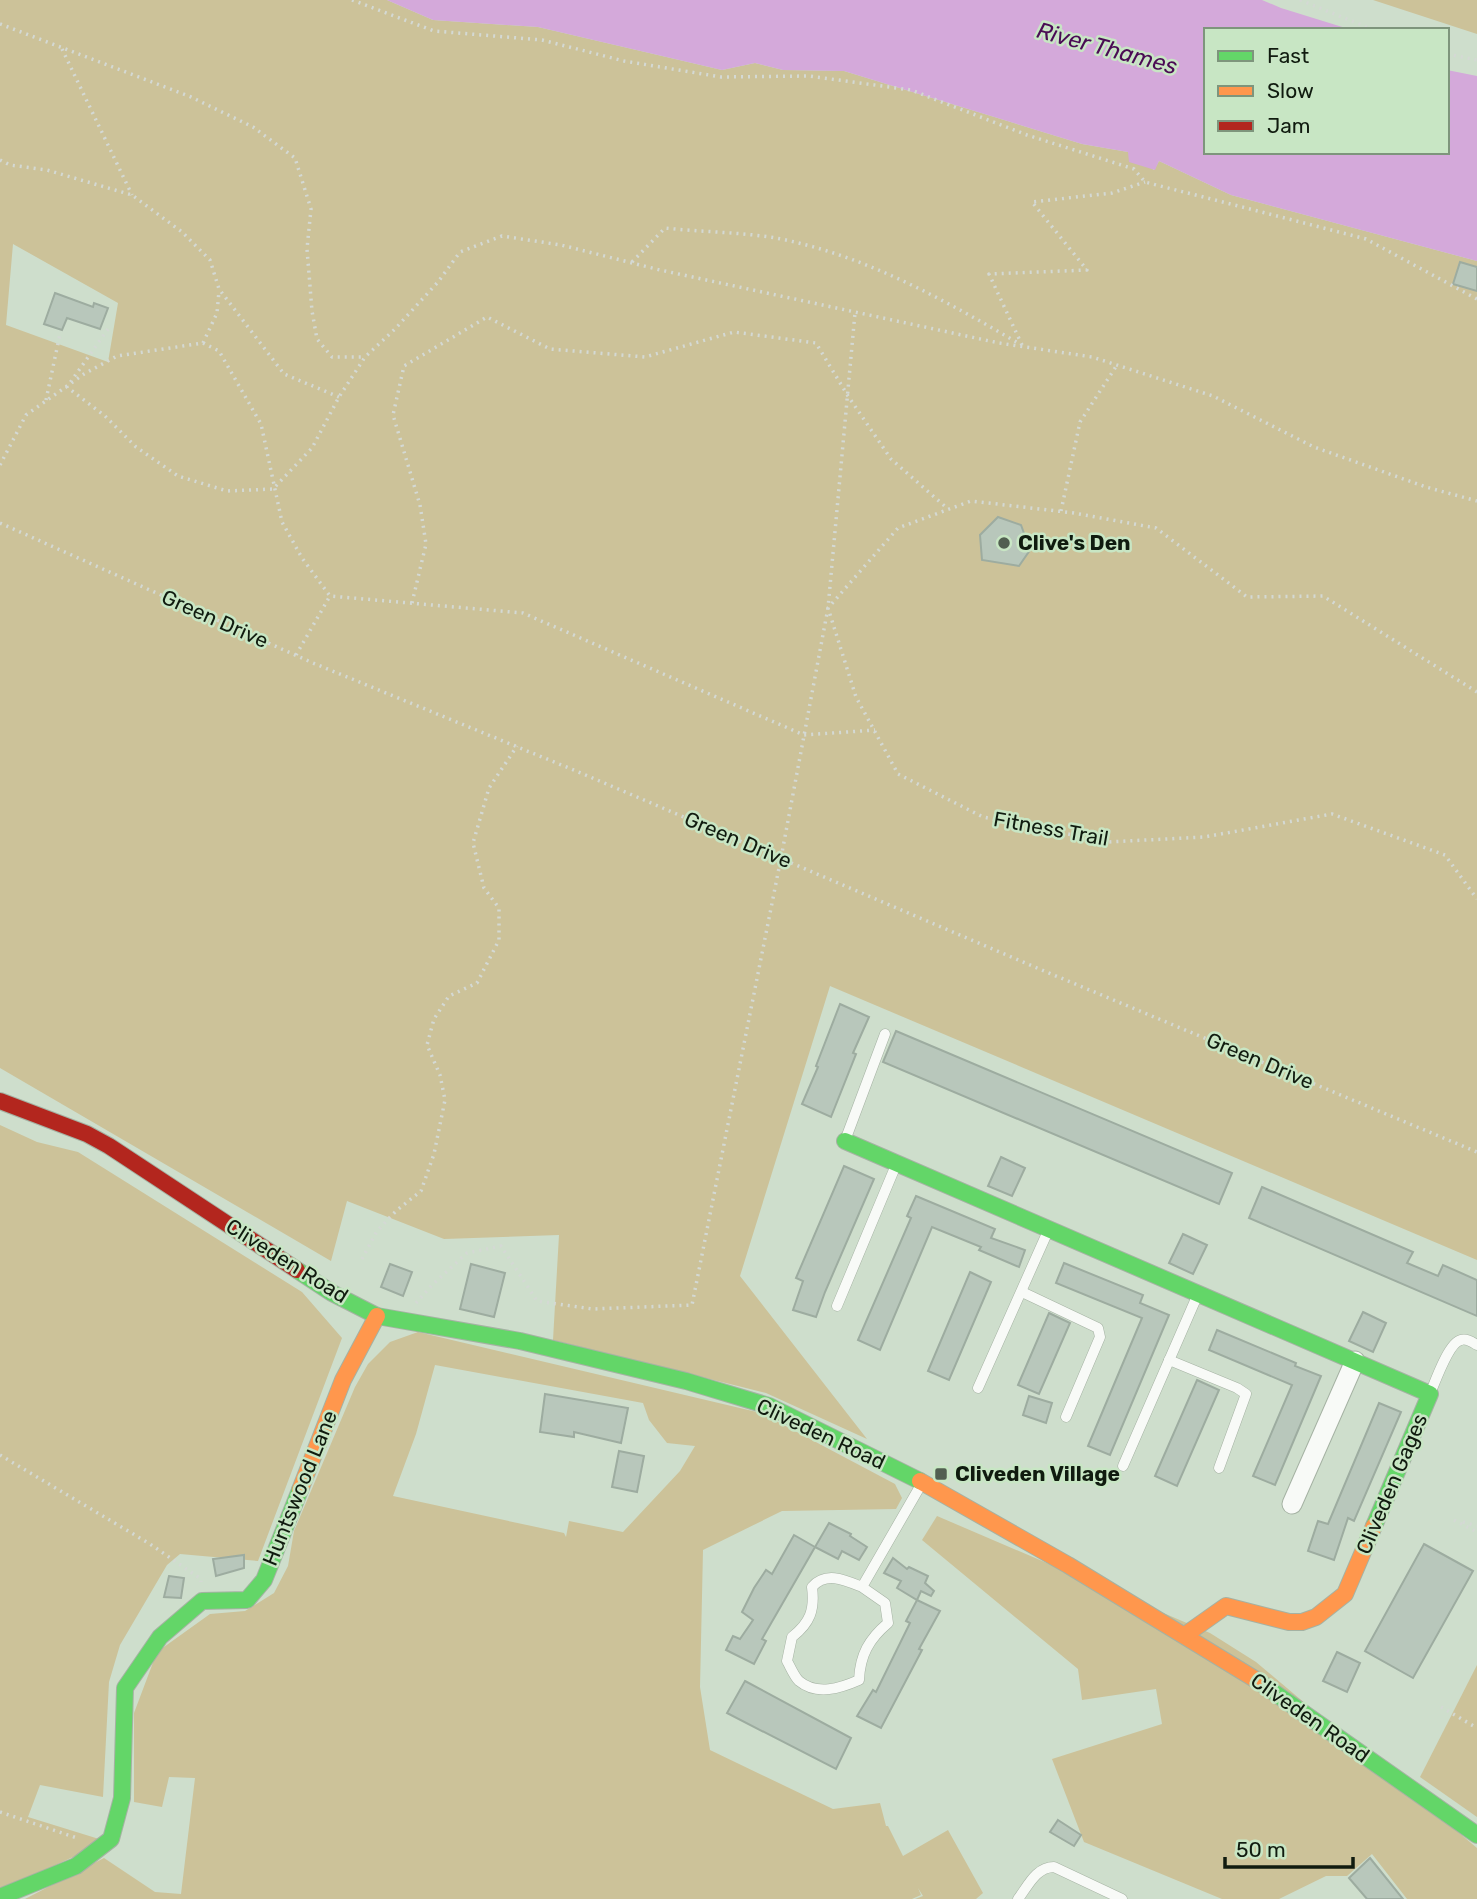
<svg xmlns="http://www.w3.org/2000/svg" width="1477" height="1899" font-family="Rubik,sans-serif">
<style>
.green{fill:#ccc299;fill-rule:evenodd}
.water{fill:#d4a9da}
.building{fill:#b8c7bb;stroke:#9daca0;stroke-width:2}
.lines{fill:none;stroke-linecap:round;stroke-linejoin:round}
.lane-casing{stroke:#a5b2a3;stroke-width:11}
.street-casing{stroke:#a5b2a3;stroke-width:21}
.fast-casing{stroke:#a5b2a3;stroke-width:18}
.slow-casing{stroke:#a5b2a3;stroke-width:18}
.jam-casing{stroke:#a5b2a3;stroke-width:18}
.path{stroke:#d4d9d4;stroke-width:3.5;stroke-dasharray:2 5;stroke-linecap:butt}
.lane{stroke:#f8faf7;stroke-width:10}
.street{stroke:#f8faf7;stroke-width:19}
.fast{stroke:#63d668;stroke-width:16}
.slow{stroke:#ff974d;stroke-width:16}
.jam{stroke:#b3261e;stroke-width:16}
.poi-dot{fill:#525f51;stroke:#c8e6c4;stroke-width:2.5}
.labels{text-anchor:middle;stroke-width:5;stroke-linejoin:round;paint-order:stroke}
.poi-label{font-size:21px;font-weight:bold;fill:#101b0f;stroke:#c8e6c4;text-anchor:start}
.street-label{font-size:21px;fill:#101b0f;stroke:#c8e6c4}
.water-label{font-size:23px;font-style:italic;fill:#4a0b54;stroke:#c8e6c4}
</style>
<rect width="100%" height="100%" fill="#cedecc"/>
<g class="green">
<path d="M0,0H387L433,20L538,27L722,70L755,63L783,70L844,71L1082,144L1128,152L1154,170L1159,161L1231,195L1477,261V1260L830,986L740,1276L867,1439L766,1393L553,1340L559,1235L444,1239L347,1201L331,1261L0,1068ZM13,244L118,303L108,362L6,325Z"/>
<path d="M1373,0H1477V34Z"/>
<path d="M0,1125L37,1142L78,1152L302,1292L342,1338L258,1561L180,1554L167,1565L120,1645L109,1682L103,1797L40,1785L28,1817L99,1839L90,1849L0,1891Z"/>
<path d="M418,1332L761,1413L895,1484L902,1498L896,1509L782,1511L703,1550L700,1687L710,1750L833,1809L880,1803L886,1826H888L903,1856L948,1830L983,1893L976,1899H915L923,1896L918,1888L921,1895L912,1899H25L104,1858L155,1892L181,1894L195,1778L169,1777L162,1807L134,1802V1713L157,1652L210,1614L245,1611L274,1593L288,1566L294,1531L355,1387L368,1364L390,1342ZM435,1365L643,1403L649,1420L667,1443L695,1446L680,1471L623,1532L569,1521L566,1537L564,1533L393,1496L416,1434Z"/>
<path d="M937,1516L1210,1633L1256,1662L1477,1848V1899H1407L1372,1854L1347,1876H1326L1279,1899H1222L1084,1842L1052,1759L1162,1724L1156,1689L1082,1700L1078,1669L922,1540Z"/>
<path d="M1477,1665V1817L1420,1777Z"/>
</g>
<path class="water" d="M387,0H1262L1281,8L1352,30H1206V152H1447V70L1477,76V261L1231,195L1159,161L1155,170L1129,162L1128,152L1082,144L844,71L783,70L755,63L722,70L538,27L433,20Z"/>
<g class="building">
<path d="M1460,262L1477,267V291L1453,284Z"/>
<path d="M55,293L93,307L94,303L108,308L100,329L67,318L62,330L44,324Z"/>
<path d="M998,517L1021,525L1030,550L1019,566L982,560L980,535Z"/>
<path d="M840,1004L869,1017L853,1053L856,1054L831,1117L802,1104L818,1067L816,1066Z"/>
<path d="M896,1031L1232,1173L1219,1204L883,1062Z"/>
<path d="M1001,1157L1025,1168L1012,1196L988,1186Z"/>
<path d="M844,1166L874,1179L825,1292L816,1317L793,1310L803,1281L796,1278Z"/>
<path d="M1262,1187L1413,1252L1407,1263L1438,1276L1443,1265L1477,1280V1316L1249,1218Z"/>
<path d="M916,1196L995,1229L991,1238L1025,1250L1019,1267L979,1250L981,1247L932,1227L880,1350L858,1340L911,1218L907,1216Z"/>
<path d="M1183,1234L1207,1245L1193,1274L1169,1263Z"/>
<path d="M1064,1263L1143,1295L1140,1303L1169,1315L1110,1455L1088,1446L1142,1318L1056,1283Z"/>
<path d="M390,1264L412,1272L403,1296L381,1287Z"/>
<path d="M471,1264L505,1273L494,1317L460,1309Z"/>
<path d="M970,1272L991,1282L949,1380L928,1371Z"/>
<path d="M1363,1312L1386,1323L1373,1352L1349,1341Z"/>
<path d="M1049,1313L1070,1323L1039,1394L1018,1385Z"/>
<path d="M1217,1330L1296,1363L1295,1366L1321,1376L1275,1485L1253,1476L1292,1385L1209,1350Z"/>
<path d="M1197,1380L1219,1390L1177,1486L1155,1476Z"/>
<path d="M545,1394L628,1408L621,1443L574,1432V1437L540,1432Z"/>
<path d="M1029,1396L1052,1403L1046,1423L1023,1415Z"/>
<path d="M1379,1403L1401,1412L1354,1521L1348,1518L1334,1560L1308,1551L1318,1521L1328,1524Z"/>
<path d="M619,1451L644,1456L637,1492L612,1487Z"/>
<path d="M829,1523L851,1534L850,1536L867,1547L859,1560L842,1551L838,1559L815,1547Z"/>
<path d="M794,1535L815,1547L762,1639L766,1641L754,1664L726,1650L733,1636L740,1639L753,1620L742,1612L754,1588L766,1570L772,1574Z"/>
<path d="M1424,1544L1473,1571L1413,1678L1365,1651Z"/>
<path d="M244,1555V1568L216,1576L213,1559Z"/>
<path d="M893,1558L907,1569L909,1567L928,1576L925,1583L934,1591L931,1596L921,1591L917,1600L897,1588L901,1581L884,1573Z"/>
<path d="M169,1576L184,1578L181,1598L164,1597Z"/>
<path d="M917,1600L940,1611L919,1649L922,1650L881,1728L857,1716L873,1690L876,1692L910,1623L906,1621Z"/>
<path d="M1337,1652L1360,1663L1347,1692L1323,1681Z"/>
<path d="M745,1681L851,1738L836,1769L727,1713Z"/>
<path d="M1058,1820L1081,1835L1074,1846L1050,1832Z"/>
<path d="M1370,1858L1403,1899H1367L1349,1878Z"/>
</g>
<g class="lines">
<g class="lane-casing">
<g id="lane">
<path d="M846,1138L885,1034"/>
<path d="M1022,1292L1098,1328L1100,1337L1066,1417"/>
<path d="M837,1306L896,1165"/>
<path d="M1169,1360L1237,1388L1246,1394L1219,1468"/>
<path d="M978,1388L1048,1231"/>
<path d="M1430,1394C1435,1382 1449,1342 1461,1340C1466,1338 1472,1342 1477,1345"/>
<path d="M1123,1466L1198,1294"/>
<path d="M862,1587C845,1580 826,1571 812,1587C815,1610 810,1623 792,1637L787,1661C790,1666 794,1676 799,1681C817,1696 841,1688 859,1680C860,1655 869,1639 888,1623L885,1603L862,1587L922,1483"/>
<path d="M1018,1899C1028,1886 1036,1867 1054,1867L1122,1899"/>
</g>
</g>
<g class="street-casing">
<path id="street" d="M1292,1504L1355,1361"/>
</g>
<g class="fast-casing">
<g id="fast">
<path d="M845,1141L1430,1394L1374,1526"/>
<path d="M297,1270L332,1293L377,1316L520,1341L686,1381L769,1406L920,1481"/>
<path d="M1258,1681L1477,1835"/>
<path d="M0,1897L76,1866L111,1839L122,1798L125,1688L160,1637L202,1601L247,1600L264,1580L300,1490"/>
</g>
</g>
<g class="slow-casing">
<g id="slow">
<path d="M920,1481L1068,1565L1258,1681"/>
<path d="M300,1490L343,1380L377,1316"/>
<path d="M1185,1635L1226,1606L1289,1622H1302L1316,1617L1345,1594L1374,1526"/>
</g>
</g>
<g class="jam-casing">
<path id="jam" d="M0,1101L87,1134L109,1146L297,1270"/>
</g>
<g class="path">
<path d="M352,0L434,31L542,40L624,61L721,77L809,76L911,90L1027,135L1134,169L1145,182L1366,239L1477,299"/>
<path d="M1300,0L1374,30"/>
<path d="M0,24L191,97L253,127L295,158L311,209L307,249L312,311L317,339L332,357H364"/>
<path d="M62,49L132,195"/>
<path d="M1447,54L1477,60"/>
<path d="M0,160L10,165L47,170L132,195L182,232L210,260L219,289L284,374L339,397"/>
<path d="M632,262L665,228C701,232 740,232 776,238C865,255 944,300 1020,344"/>
<path d="M108,329L67,387L105,416L136,447L178,476L227,491L273,489L312,448L339,397L365,357L395,329L438,282L460,252L502,236L561,245L660,270L999,343L1092,357L1213,396L1314,447L1426,487L1477,501"/>
<path d="M203,343L219,351L261,424L282,522L302,558L330,596L523,613L804,735L875,730"/>
<path d="M1022,345L989,274L1087,270L1032,202L1112,193L1145,182"/>
<path d="M46,400L60,334"/>
<path d="M0,465L26,415L84,374L117,356L203,343L217,313L219,291"/>
<path d="M1061,511L1080,422L1117,365"/>
<path d="M0,523L313,663L581,773L1037,968L1477,1152"/>
<path d="M412,603L426,544L420,505L393,415L404,366L487,317L550,349L645,357L734,332L816,343L848,396L891,459L948,509"/>
<path d="M296,655L330,596"/>
<path d="M1477,692L1323,596L1247,597L1156,528L1074,513L971,501L898,528L828,608L856,697L898,774L983,817L1108,842L1204,837L1332,814L1445,855L1477,899"/>
<path d="M362,1259L377,1231L396,1211L421,1191L434,1154L445,1100L440,1075L427,1045L434,1019L449,996L477,983L499,940V908L484,888L473,843L489,788L517,746"/>
<path d="M416,1303L432,1285L467,1253L501,1246L537,1301L593,1309L692,1305L781,858L828,608L855,313"/>
<path d="M0,1455L150,1544L201,1579V1582"/>
<path d="M1454,1520L1477,1532"/>
<path d="M1463,1522L1477,1526"/>
<path d="M1441,1707L1477,1728"/>
<path d="M0,1812L77,1838"/>
</g>
<use href="#lane" class="lane"/>
<use href="#street" class="street"/>
<use href="#fast" class="fast"/>
<use href="#slow" class="slow"/>
<use href="#jam" class="jam"/>
</g>
<g class="poi-dot">
<circle cx="1004" cy="543" r="7"/>
<rect x="934" y="1467" width="14" height="14" rx="3.5"/>
</g>
<g class="labels">
<g class="poi-label">
<text x="1018" y="550">Clive's Den</text>
<text x="955" y="1481">Cliveden Village</text>
</g>
<g class="street-label">
<text transform="translate(215 619) rotate(24)" y="7">Green Drive</text>
<text transform="translate(1051 829) rotate(10)" y="7">Fitness Trail</text>
<text transform="translate(738 840) rotate(23)" y="7">Green Drive</text>
<text transform="translate(1260 1061) rotate(23)" y="7">Green Drive</text>
<text transform="translate(287 1261) rotate(32)" y="7">Cliveden Road</text>
<text transform="translate(821 1434) rotate(25)" y="7">Cliveden Road</text>
<text transform="translate(1392 1484) rotate(-67)" y="7">Cliveden Gages</text>
<text transform="translate(300 1488) rotate(-68)" y="7">Huntswood Lane</text>
<text transform="translate(1310 1718) rotate(35)" y="7">Cliveden Road</text>
</g>
<g class="water-label">
<text transform="translate(1107 48) rotate(15)" y="8">River Thames</text>
</g>
</g>
<rect x="1204" y="28" width="245" height="126" fill="#c8e6c4" stroke="#7e957c" stroke-width="2"/>
<rect x="1218" y="51" width="35" height="10" fill="#63d668" stroke="#7e957c" stroke-width="2"/>
<text x="1267" y="63" font-size="21" fill="#101b0f">Fast</text>
<rect x="1218" y="86" width="35" height="10" fill="#ff974d" stroke="#7e957c" stroke-width="2"/>
<text x="1267" y="98" font-size="21" fill="#101b0f">Slow</text>
<rect x="1218" y="121" width="35" height="10" fill="#b3261e" stroke="#7e957c" stroke-width="2"/>
<text x="1267" y="133" font-size="21" fill="#101b0f">Jam</text>
<path d="M1225 1857v10h128v-10" fill="none" stroke="#101b0f" stroke-width="3.5"/>
<text x="1236" y="1857" font-size="21" fill="#101b0f" stroke="#c8e6c4" stroke-width="5" paint-order="stroke">50 m</text>
</svg>
